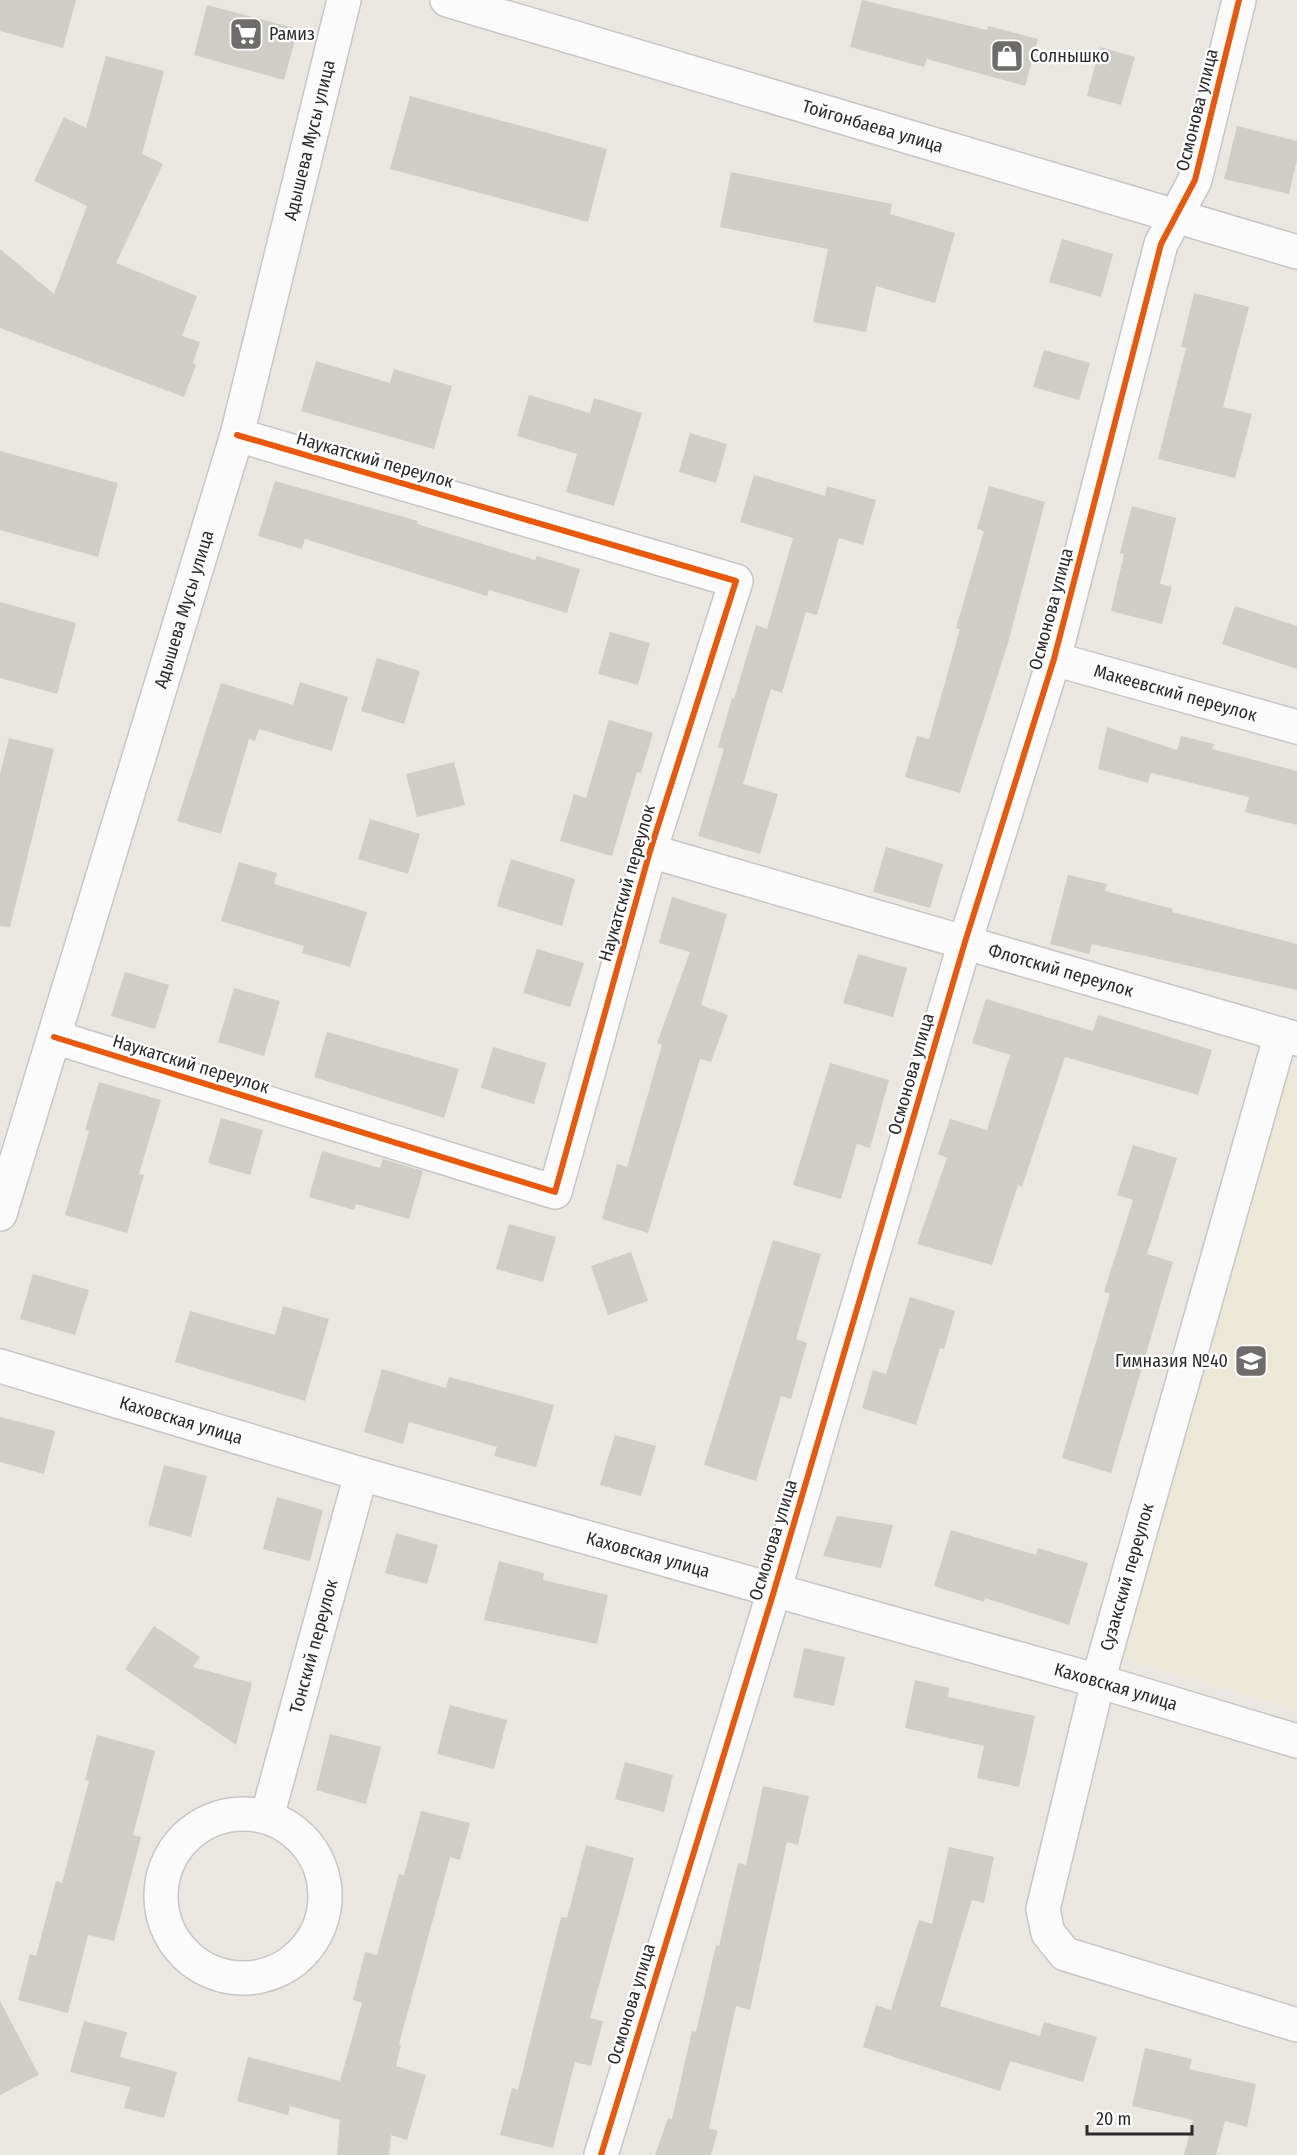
<svg xmlns="http://www.w3.org/2000/svg" width="1297" height="2155" font-family="'Fira Sans Condensed',sans-serif">
<style>
.education{fill:#ece8d7}
.building{fill:#cfcdc8}
.lines{fill:none;stroke-linecap:round;stroke-linejoin:round}
.minor-casing{stroke:#c7c6c6;stroke-width:36}
.minor{stroke:#fcfbfb;stroke-width:33}
.cycleway-casing{stroke:#fff;stroke-width:10}
.cycleway{stroke:#e8590c;stroke-width:6}
.labels{text-anchor:middle;stroke-width:4.5;stroke-linejoin:round;paint-order:stroke}
.poi-label{font-size:18px;fill:#2b2b2b;stroke:#fff;text-anchor:start}
.street-label{font-size:18px;fill:#2b2b2b;stroke:#fff}
</style>
<rect width="100%" height="100%" fill="#eae7e2"/>
<path class="education" d="M1289,1071L1297,1073V1710L1134,1662L1122,1657L1120,1648Z"/>
<g class="building">
<path d="M0,0H76L63,48L0,31Z"/>
<path d="M862,0L987,30L988,26L1038,39L1025,86L927,59L924,67L850,47Z"/>
<path d="M207,5L298,29L284,80L194,55Z"/>
<path d="M1100,47L1135,57L1121,105L1087,96Z"/>
<path d="M106,56L164,71L142,154L163,164L116,263L197,296L182,336L200,342L193,363L196,365L184,397L0,328V249L54,294L87,206L34,181L64,117L86,128Z"/>
<path d="M410,96L607,149L588,222L390,169Z"/>
<path d="M1237,126L1297,141V160L1289,194L1224,179Z"/>
<path d="M731,172L892,204L890,214L955,233L935,303L876,286L866,332L813,322L828,249L720,227Z"/>
<path d="M1062,239L1113,254L1101,297L1049,282Z"/>
<path d="M1194,293L1249,307L1223,407L1252,414L1235,478L1158,459L1186,348L1181,347Z"/>
<path d="M1044,350L1090,363L1079,400L1033,387Z"/>
<path d="M316,361L390,383L394,369L452,386L434,449L301,411Z"/>
<path d="M529,395L590,413L594,398L642,413L614,506L566,492L577,454L517,436Z"/>
<path d="M690,433L727,444L716,483L679,472Z"/>
<path d="M0,451L118,483L98,557L0,530Z"/>
<path d="M754,475L825,496L827,486L876,500L863,545L839,538L817,615L806,612L782,693L771,689L743,784L778,794L760,854L698,836L724,749L718,747L732,698L734,699L756,625L767,629L793,538L740,522Z"/>
<path d="M275,481L418,521L417,524L535,560L537,556L580,569L567,613L489,590L487,596L305,539L302,549L258,536Z"/>
<path d="M989,486L1045,502L1008,643L960,793L905,777L917,736L929,739L960,629L956,628L984,531L977,529Z"/>
<path d="M1132,506L1176,518L1160,584L1172,587L1162,624L1111,611L1124,554L1120,553Z"/>
<path d="M0,602L76,623L57,694L0,678Z"/>
<path d="M1235,606L1297,626V669L1222,644Z"/>
<path d="M610,632L650,643L638,685L598,674Z"/>
<path d="M377,658L420,671L404,724L361,711Z"/>
<path d="M300,682L348,697L332,751L259,729L255,741L249,739L221,834L177,821L221,683L293,705Z"/>
<path d="M609,720L653,733L641,773L637,772L612,856L560,841L574,794L586,798Z"/>
<path d="M1107,727L1177,750L1181,736L1214,744L1212,749L1297,771V825L1245,812L1249,797L1151,773L1148,783L1098,769Z"/>
<path d="M9,738L54,749L10,927L0,926V774Z"/>
<path d="M454,762L465,805L417,817L406,774Z"/>
<path d="M370,819L420,834L408,874L358,859Z"/>
<path d="M886,847L943,864L930,908L873,892Z"/>
<path d="M511,859L575,879L562,926L497,906Z"/>
<path d="M239,862L277,873L274,884L367,912L350,967L302,953L304,946L221,921Z"/>
<path d="M1068,875L1107,884L1105,891L1173,909L1172,912L1297,944V990L1092,944L1089,954L1050,944Z"/>
<path d="M672,897L727,914L701,1005L728,1015L711,1062L700,1059L648,1233L602,1219L617,1164L627,1167L662,1045L657,1043L690,952L659,943Z"/>
<path d="M537,949L584,963L570,1007L523,993Z"/>
<path d="M858,954L907,968L893,1017L843,1003Z"/>
<path d="M125,972L169,985L155,1029L111,1016Z"/>
<path d="M234,988L280,1001L264,1056L218,1042Z"/>
<path d="M986,999L1093,1031L1098,1015L1212,1050L1198,1095L1065,1057L1022,1187L1018,1185L992,1265L917,1244L947,1158L938,1154L950,1119L987,1130L1010,1055L972,1043Z"/>
<path d="M327,1032L459,1069L444,1118L314,1077Z"/>
<path d="M493,1047L546,1063L534,1104L481,1088Z"/>
<path d="M830,1063L889,1080L870,1148L857,1144L841,1199L793,1185Z"/>
<path d="M99,1082L161,1100L139,1174L144,1175L127,1233L65,1215L89,1131L85,1130Z"/>
<path d="M221,1118L263,1130L250,1175L208,1163Z"/>
<path d="M1133,1145L1177,1158L1147,1254L1173,1262L1111,1473L1062,1458L1110,1294L1104,1292L1133,1200L1117,1195Z"/>
<path d="M322,1151L380,1168L383,1159L423,1171L409,1219L356,1204L354,1210L309,1197Z"/>
<path d="M509,1224L556,1237L543,1282L496,1269Z"/>
<path d="M773,1240L821,1254L796,1339L807,1343L791,1399L781,1396L756,1481L704,1465Z"/>
<path d="M631,1252L648,1301L608,1315L591,1266Z"/>
<path d="M33,1274L89,1290L75,1335L20,1319Z"/>
<path d="M910,1297L955,1311L944,1349L940,1348L916,1425L862,1408L873,1370L886,1374Z"/>
<path d="M283,1306L329,1319L305,1401L175,1362L190,1311L275,1335Z"/>
<path d="M382,1369L446,1388L449,1377L554,1405L536,1467L494,1456L497,1447L409,1422L403,1444L364,1432Z"/>
<path d="M0,1417L55,1431L44,1474L0,1462Z"/>
<path d="M615,1435L656,1446L641,1496L600,1485Z"/>
<path d="M164,1465L207,1476L191,1537L148,1525Z"/>
<path d="M277,1497L323,1510L310,1561L263,1549Z"/>
<path d="M837,1516L893,1525L881,1568L823,1556Z"/>
<path d="M951,1530L1036,1555L1038,1548L1088,1563L1069,1625L985,1598L984,1602L934,1586Z"/>
<path d="M396,1533L438,1545L427,1584L385,1573Z"/>
<path d="M499,1561L544,1573L543,1580L608,1595L597,1644L484,1620Z"/>
<path d="M154,1626L200,1657L193,1667L252,1683L236,1745L125,1669Z"/>
<path d="M804,1648L845,1657L834,1706L793,1697Z"/>
<path d="M915,1680L949,1688L948,1697L1035,1716L1019,1787L977,1778L984,1746L905,1728Z"/>
<path d="M450,1705L507,1720L494,1769L437,1754Z"/>
<path d="M330,1734L381,1747L366,1804L316,1790Z"/>
<path d="M97,1735L155,1751L133,1835L141,1837L114,1941L88,1935L68,2013L18,2000L30,1954L36,1956L56,1881L62,1883L89,1781L85,1780Z"/>
<path d="M625,1762L673,1775L664,1812L615,1799Z"/>
<path d="M763,1786L809,1796L798,1845L787,1842L750,2010L736,2006L709,2128L718,2131L711,2155H655L668,2118L672,2119L692,2031L696,2032L716,1945L719,1946L738,1863L746,1865Z"/>
<path d="M421,1811L470,1823L460,1860L450,1857L399,2044L401,2045L396,2066L426,2075L407,2140L391,2135L389,2155H337L340,2120L290,2106L288,2115L237,2101L248,2057L340,2081L362,2003L353,2000L365,1952L377,1955L399,1874L404,1875Z"/>
<path d="M586,1845L634,1858L590,2018L603,2021L591,2066L575,2062L553,2148L500,2135L512,2088L518,2090L561,1917L567,1918Z"/>
<path d="M949,1847L994,1857L984,1903L972,1900L940,2006L1040,2036L1044,2022L1097,2037L1083,2082L1010,2061L1000,2091L863,2047L876,2005L891,2010L919,1920L932,1924Z"/>
<path d="M0,2001L39,2075L0,2095Z"/>
<path d="M84,2021L127,2032L120,2057L177,2072L164,2118L124,2108L130,2087L70,2072Z"/>
<path d="M1145,2048L1192,2059L1189,2069L1256,2084L1247,2127L1225,2121L1216,2155H1184L1193,2120L1132,2106Z"/>
</g>
<g class="lines">
<g class="minor-casing">
<g id="minor">
<path id="s1" d="M447,0L1297,252"/>
<path id="s2" d="M1054,659L1297,727"/>
<path id="s3" d="M650,851L1297,1039"/>
<path d="M1281,1034L1098,1681L1043,1909L1048,1933L1065,1954L1297,2025"/>
<path d="M54,1037L555,1192L650,851L736,581L237,435"/>
<path id="s4" d="M0,1214L237,435L344,0"/>
<path id="s5" d="M0,1366L361,1474L1098,1681L1297,1741"/>
<circle cx="243" cy="1896" r="82"/>
<path id="s6" d="M267,1817L361,1474"/>
<path d="M601,2155L774,1591L965,942L1054,659L1161,244L1195,180L1239,0"/>
</g>
</g>
<use href="#minor" class="minor"/>
<g class="cycleway-casing">
<g id="cycleway">
<path d="M54,1037L555,1192L650,851L736,581L237,435"/>
<path d="M601,2155L774,1591L965,942L1054,659L1161,244L1195,180L1239,0"/>
</g>
</g>
<use href="#cycleway" class="cycleway"/>
</g>
<defs>
<g id="supermarket-square" transform="scale(1.725)"><rect x="-9" y="-9" width="18" height="18" rx="4" fill="#6e6d6b" stroke="#fff"/><path d="M-6-5.5h2.5l.6 2H6L4.5 2H-2.5L-4.4-4H-6ZM-1.5 3.2a1.3 1.3 0 1 0 .1 0ZM3 3.2a1.3 1.3 0 1 0 .1 0Z" fill="#fff"/></g>
<g id="shop-square" transform="scale(1.725)"><rect x="-9" y="-9" width="18" height="18" rx="4" fill="#6e6d6b" stroke="#fff"/><path d="M-5-2.5h2.3a2.7 3.5 0 0 1 5.4 0H5L5.5 6h-11ZM-1.5-2.5h3a1.5 2.3 0 0 0-3 0Z" fill="#fff"/></g>
<g id="school-square" transform="scale(1.725)"><rect x="-9" y="-9" width="18" height="18" rx="4" fill="#6e6d6b" stroke="#fff"/><path d="M0-5L7-2L0 1L-7-2ZM-4 1L0 2.5L4 1V4Q0 6-4 4Z" fill="#fff"/></g>
</defs>
<g fill-rule="evenodd">
<use href="#supermarket-square" x="246" y="34"/>
<use href="#shop-square" x="1007" y="56"/>
<use href="#school-square" x="1251" y="1361"/>
</g>
<g class="labels">
<g class="poi-label">
<text x="269" y="40">Рамиз</text>
<text x="1030" y="62">Солнышко</text>
<text x="1228" y="1367" text-anchor="end">Гимназия №40</text>
</g>
<g class="street-label">
<text transform="translate(1197 110) rotate(-76)" y="6">Осмонова улица</text>
<text dy="6" stroke="none"><textPath href="#s1" startOffset="444">Тойгонбаева улица</textPath></text>
<text dy="6" stroke="none"><textPath href="#s4" startOffset="1118">Адышева Мусы улица</textPath></text>
<text transform="translate(375 460) rotate(16)" y="6">Наукатский переулок</text>
<text transform="translate(1051 609) rotate(-75)" y="6">Осмонова улица</text>
<text dy="6" stroke="none"><textPath href="#s4" startOffset="632">Адышева Мусы улица</textPath></text>
<text dy="6" stroke="none"><textPath href="#s2" startOffset="126">Макеевский переулок</textPath></text>
<text transform="translate(627 883) rotate(-74)" y="6">Наукатский переулок</text>
<text dy="6" stroke="none"><textPath href="#s3" startOffset="428">Флотский переулок</textPath></text>
<text transform="translate(191 1064) rotate(17)" y="6">Наукатский переулок</text>
<text transform="translate(911 1074) rotate(-74)" y="6">Осмонова улица</text>
<text dy="6" stroke="none"><textPath href="#s5" startOffset="189">Каховская улица</textPath></text>
<text transform="translate(773 1540) rotate(-73)" y="6">Осмонова улица</text>
<text dy="6" stroke="none"><textPath href="#s5" startOffset="675">Каховская улица</textPath></text>
<text transform="translate(1127 1577) rotate(-74)" y="6">Сузакский переулок</text>
<text dy="6" stroke="none"><textPath href="#s6" startOffset="177">Тонский переулок</textPath></text>
<text dy="6" stroke="none"><textPath href="#s5" startOffset="1161">Каховская улица</textPath></text>
<text transform="translate(631 2004) rotate(-73)" y="6">Осмонова улица</text>
</g>
</g>
<path d="M1087 2125v9h105v-9" fill="none" stroke="#2b2b2b" stroke-width="3"/>
<text x="1096" y="2125" font-size="18" fill="#2b2b2b" stroke="#ffffff" stroke-width="4.5" paint-order="stroke">20 m</text>
</svg>
